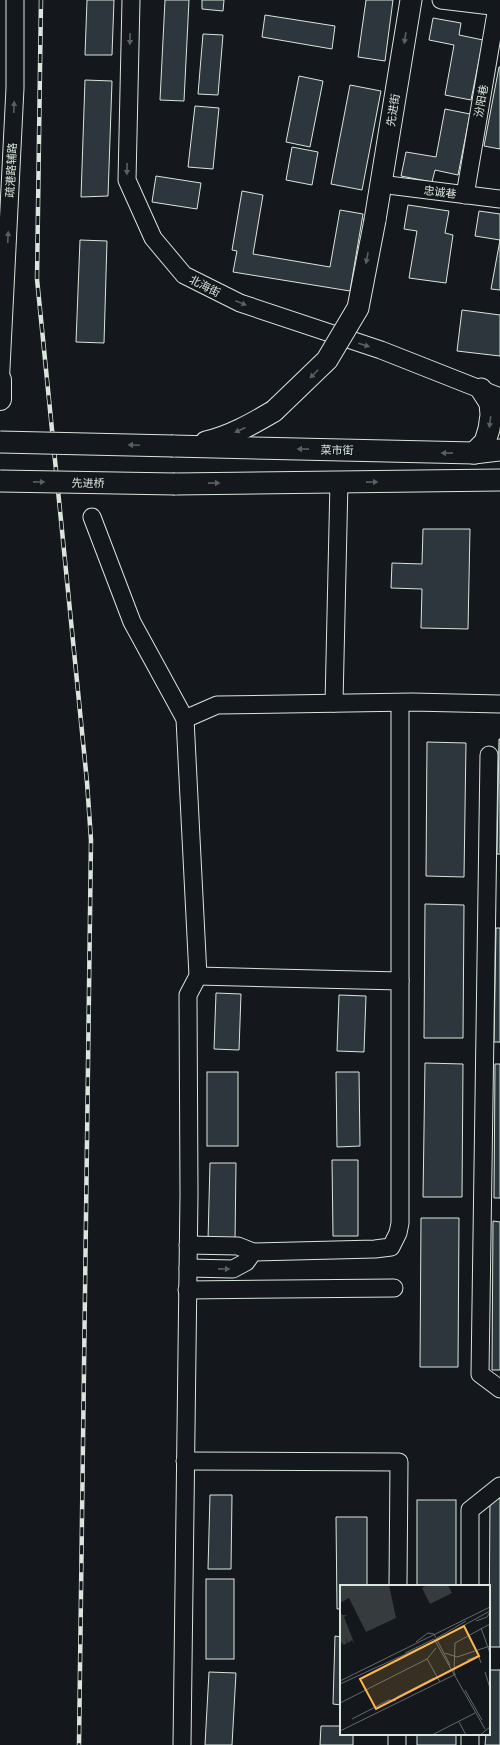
<svg xmlns="http://www.w3.org/2000/svg" width="500" height="1745" font-family="'Varela Round','Noto Sans SC',sans-serif">
<style>
.building{fill:#2c363c;stroke:#d8e6dc}
.lines{fill:none;stroke-linecap:round;stroke-linejoin:round}
.minor-casing{stroke:#d8e6dc;stroke-width:19}
.major-casing{stroke:#d8e6dc;stroke-width:23}
.highway-casing{stroke:#d8e6dc;stroke-width:24}
.minor{stroke:#14181c;stroke-width:17}
.major{stroke:#14181c;stroke-width:21}
.highway{stroke:#14181c;stroke-width:22}
.rail-casing{stroke:#d8e6dc;stroke-width:4.5}
.rail{stroke:#14181c;stroke-width:3;stroke-dasharray:9;stroke-linecap:butt}
.major-bridge-casing{stroke:#d8e6dc;stroke-width:23;stroke-linecap:butt}
.major-bridge{stroke:#14181c;stroke-width:21}
.oneway{fill:#59605f}
.labels{text-anchor:middle;stroke-width:3;stroke-linejoin:round;paint-order:stroke}
.street-label{font-size:11px;fill:#d8e6dc;stroke:#14181c}
.inset-road{fill:none;stroke:#626a69;stroke-width:1}
.view{fill:#ffb74d;fill-opacity:0.15;stroke:#ffb74d;stroke-width:2}
.inset-edge{fill:none;stroke:#d8e6dc;stroke-width:2}
</style>
<rect width="100%" height="100%" fill="#14181c"/>
<g class="building">
<path d="M87,0H114L112,55H85Z"/>
<path d="M165,0H189L184,101L160,100Z"/>
<path d="M202,0H224L223,11L202,9Z"/>
<path d="M366,0H393L385,61L358,57Z"/>
<path d="M265,15L335,26L332,49L262,37Z"/>
<path d="M433,18L461,23L459,35L483,40L471,100L445,95L454,45L429,40Z"/>
<path d="M203,34L223,35L218,95L198,94Z"/>
<path d="M499,67H500V149L484,146Z"/>
<path d="M299,76L323,81L310,147L286,142Z"/>
<path d="M85,80L112,81L108,196L81,197Z"/>
<path d="M350,85L381,91L362,190L331,184Z"/>
<path d="M195,106L219,108L213,169L188,167Z"/>
<path d="M445,109L470,114L458,175L435,170L432,182L401,176L406,152L436,157Z"/>
<path d="M292,147L318,152L312,185L286,180Z"/>
<path d="M156,176L201,183L197,209L152,202Z"/>
<path d="M242,191L263,195L253,254L330,267L340,210L363,214L350,291L233,272L237,251L232,250Z"/>
<path d="M408,205L449,211L445,233L453,235L446,283L409,278L417,231L404,229Z"/>
<path d="M479,211L500,214V290L491,289L500,240L475,236Z"/>
<path d="M80,240L107,241L104,343L76,342Z"/>
<path d="M462,310L500,315V356L457,351Z"/>
<path d="M423,529H470L468,629L421,628L422,589L391,588L392,563L422,564Z"/>
<path d="M499,739H500V854H497Z"/>
<path d="M427,742L466,743L464,877L426,876Z"/>
<path d="M425,904L464,905L463,1038H424Z"/>
<path d="M496,928H500V1042H494Z"/>
<path d="M216,993L241,994L239,1050L214,1049Z"/>
<path d="M339,995L366,996L364,1052L337,1051Z"/>
<path d="M425,1063L463,1064L462,1197H423Z"/>
<path d="M495,1064H500V1198H494Z"/>
<rect x="207" y="1072" width="31" height="74"/>
<path d="M336,1072H359L360,1146L337,1147Z"/>
<path d="M332,1160H358V1236H333Z"/>
<path d="M210,1163H236L235,1241L208,1240Z"/>
<path d="M421,1218H459L458,1367H420Z"/>
<path d="M493,1221L500,1222V1370H492Z"/>
<path d="M210,1495H232L231,1569H208Z"/>
<path d="M490,1498H500V1647H489Z"/>
<rect x="417" y="1500" width="39" height="86"/>
<path d="M336,1517H367V1586H341V1609H337Z"/>
<rect x="206" y="1579" width="28" height="80"/>
<path d="M335,1636L341,1637V1705L333,1704Z"/>
<path d="M489,1670H500V1745H485L486,1734H489Z"/>
<path d="M209,1672L236,1673L232,1745H205Z"/>
<path d="M321,1726H341V1734H353V1745H320Z"/>
<rect x="417" y="1734" width="39" height="11"/>
</g>
<g class="lines">
<g class="minor-casing">
<g id="minor">
<path d="M131,0L127,180L153,238L184,275L240,303L381,350L500,397"/>
<path d="M441,0L500,7"/>
<path d="M380,184L500,199"/>
<path d="M465,195L497,7"/>
<path d="M0,388L15,88V0"/>
<path d="M92,517L132,622L185,719L198,976L188,995L189,1194L182,1745"/>
<path d="M334,703L339,482"/>
<path d="M185,719L217,705L412,702L500,704"/>
<path d="M489,755L480,1374L500,1389"/>
<path d="M198,976L400,981"/>
<path d="M188,1245L238,1246L253,1252L375,1249L391,1247L398,1233L400,1223V703"/>
<path d="M188,1268L233,1269L246,1262L253,1252"/>
<path d="M187,1290L394,1288"/>
<path d="M185,1461L399,1462L398,1586"/>
<path d="M470,1586V1510L500,1486"/>
<path d="M470,1734V1745"/>
<path d="M397,1745V1734"/>
</g>
</g>
<g class="major-casing">
<g id="major">
<path d="M375,220L411,0"/>
<path d="M206,442C231,436 252,424 274,411"/>
<path d="M173,446L474,453L500,450"/>
<path d="M474,453L485,442L489,429L491,415L490,403L481,389"/>
<path d="M175,484L500,480"/>
</g>
</g>
<g class="highway-casing">
<path id="highway" d="M0,380V399"/>
</g>
<use href="#minor" class="minor"/>
<use href="#major" class="major"/>
<use href="#highway" class="highway"/>
<g class="rail-casing">
<path id="rail" d="M41,0L37,279L87,782L91,840L79,1745"/>
</g>
<use href="#rail" class="rail"/>
<g class="major-bridge-casing">
<g id="major-bridge">
<path d="M274,411L327,360L358,308L375,220"/>
<path d="M0,442L173,446"/>
<path d="M0,481L175,484"/>
</g>
</g>
<use href="#major-bridge" class="major-bridge"/>
</g>
<defs><path id="oneway-solid" d="M-6-.8H1V-3.2L6.5 0L1 3.2V.8H-6Z"/></defs>
<g class="oneway">
<use href="#oneway-solid" transform="translate(405 38) rotate(99)"/>
<use href="#oneway-solid" transform="translate(130 39) rotate(91)"/>
<use href="#oneway-solid" transform="translate(14 107) rotate(-87)"/>
<use href="#oneway-solid" transform="translate(127 169) rotate(91)"/>
<use href="#oneway-solid" transform="translate(8 237) rotate(-87)"/>
<use href="#oneway-solid" transform="translate(367 258) rotate(101)"/>
<use href="#oneway-solid" transform="translate(241 303) rotate(22)"/>
<use href="#oneway-solid" transform="translate(364 345) rotate(18)"/>
<use href="#oneway-solid" transform="translate(314 374) rotate(135)"/>
<use href="#oneway-solid" transform="translate(490 422) rotate(97)"/>
<use href="#oneway-solid" transform="translate(240 430) rotate(155)"/>
<use href="#oneway-solid" transform="translate(134 445) rotate(-178)"/>
<use href="#oneway-solid" transform="translate(303 449) rotate(-179)"/>
<use href="#oneway-solid" transform="translate(447 453) rotate(-179)"/>
<use href="#oneway-solid" transform="translate(39 482) rotate(1)"/>
<use href="#oneway-solid" transform="translate(372 482) rotate(-1)"/>
<use href="#oneway-solid" transform="translate(214 483) rotate(-1)"/>
<use href="#oneway-solid" transform="translate(224 1269) rotate(1)"/>
</g>
<g class="labels">
<g class="street-label">
<text transform="translate(481 101) rotate(-80)" y="4">汾阳巷</text>
<text transform="translate(393 110) rotate(-81)" y="4">先进街</text>
<text transform="translate(11 170) rotate(-87)" y="4">疏港路辅路</text>
<text transform="translate(440 192) rotate(7)" y="4">忠诚巷</text>
<text transform="translate(205 286) rotate(27)" y="4">北海街</text>
<text transform="translate(337 450) rotate(1)" y="4">菜市街</text>
<text transform="translate(88 483) rotate(1)" y="4">先进桥</text>
</g>
</g>
<g transform="translate(340 1585)">
<rect width="150" height="150" fill="#14181c"/>
<path d="M0,0H49L56,33L26,47L9,13L0,18ZM87,0H108L112,8L90,19L82,3ZM0,26L2,30H7L4,32L15,60L12,55L8,58L6,53L7,58L4,60L0,56Z" fill="#363b3e"/>
<path class="inset-road" d="M136,36L147,32L150,27M141,43L150,68M97,53L126,36M76,57L88,48L94,49L110,80M137,66L141,78M65,68L94,54L145,144M105,68L117,72L150,61M87,74L100,97M127,75L139,71M145,87L150,103M114,90L115,58L150,39M0,96L150,22M0,99L101,53L150,26M125,105L142,135M0,118L87,74L96,63M12,134L49,115L55,116L57,112L94,93M119,137L126,150M0,146L116,89M92,150L135,128M140,150L150,142"/>
<path class="view" d="M124,41L139,71L36,124L20,94Z"/>
<rect width="150" height="150" class="inset-edge"/>
</g>
</svg>
